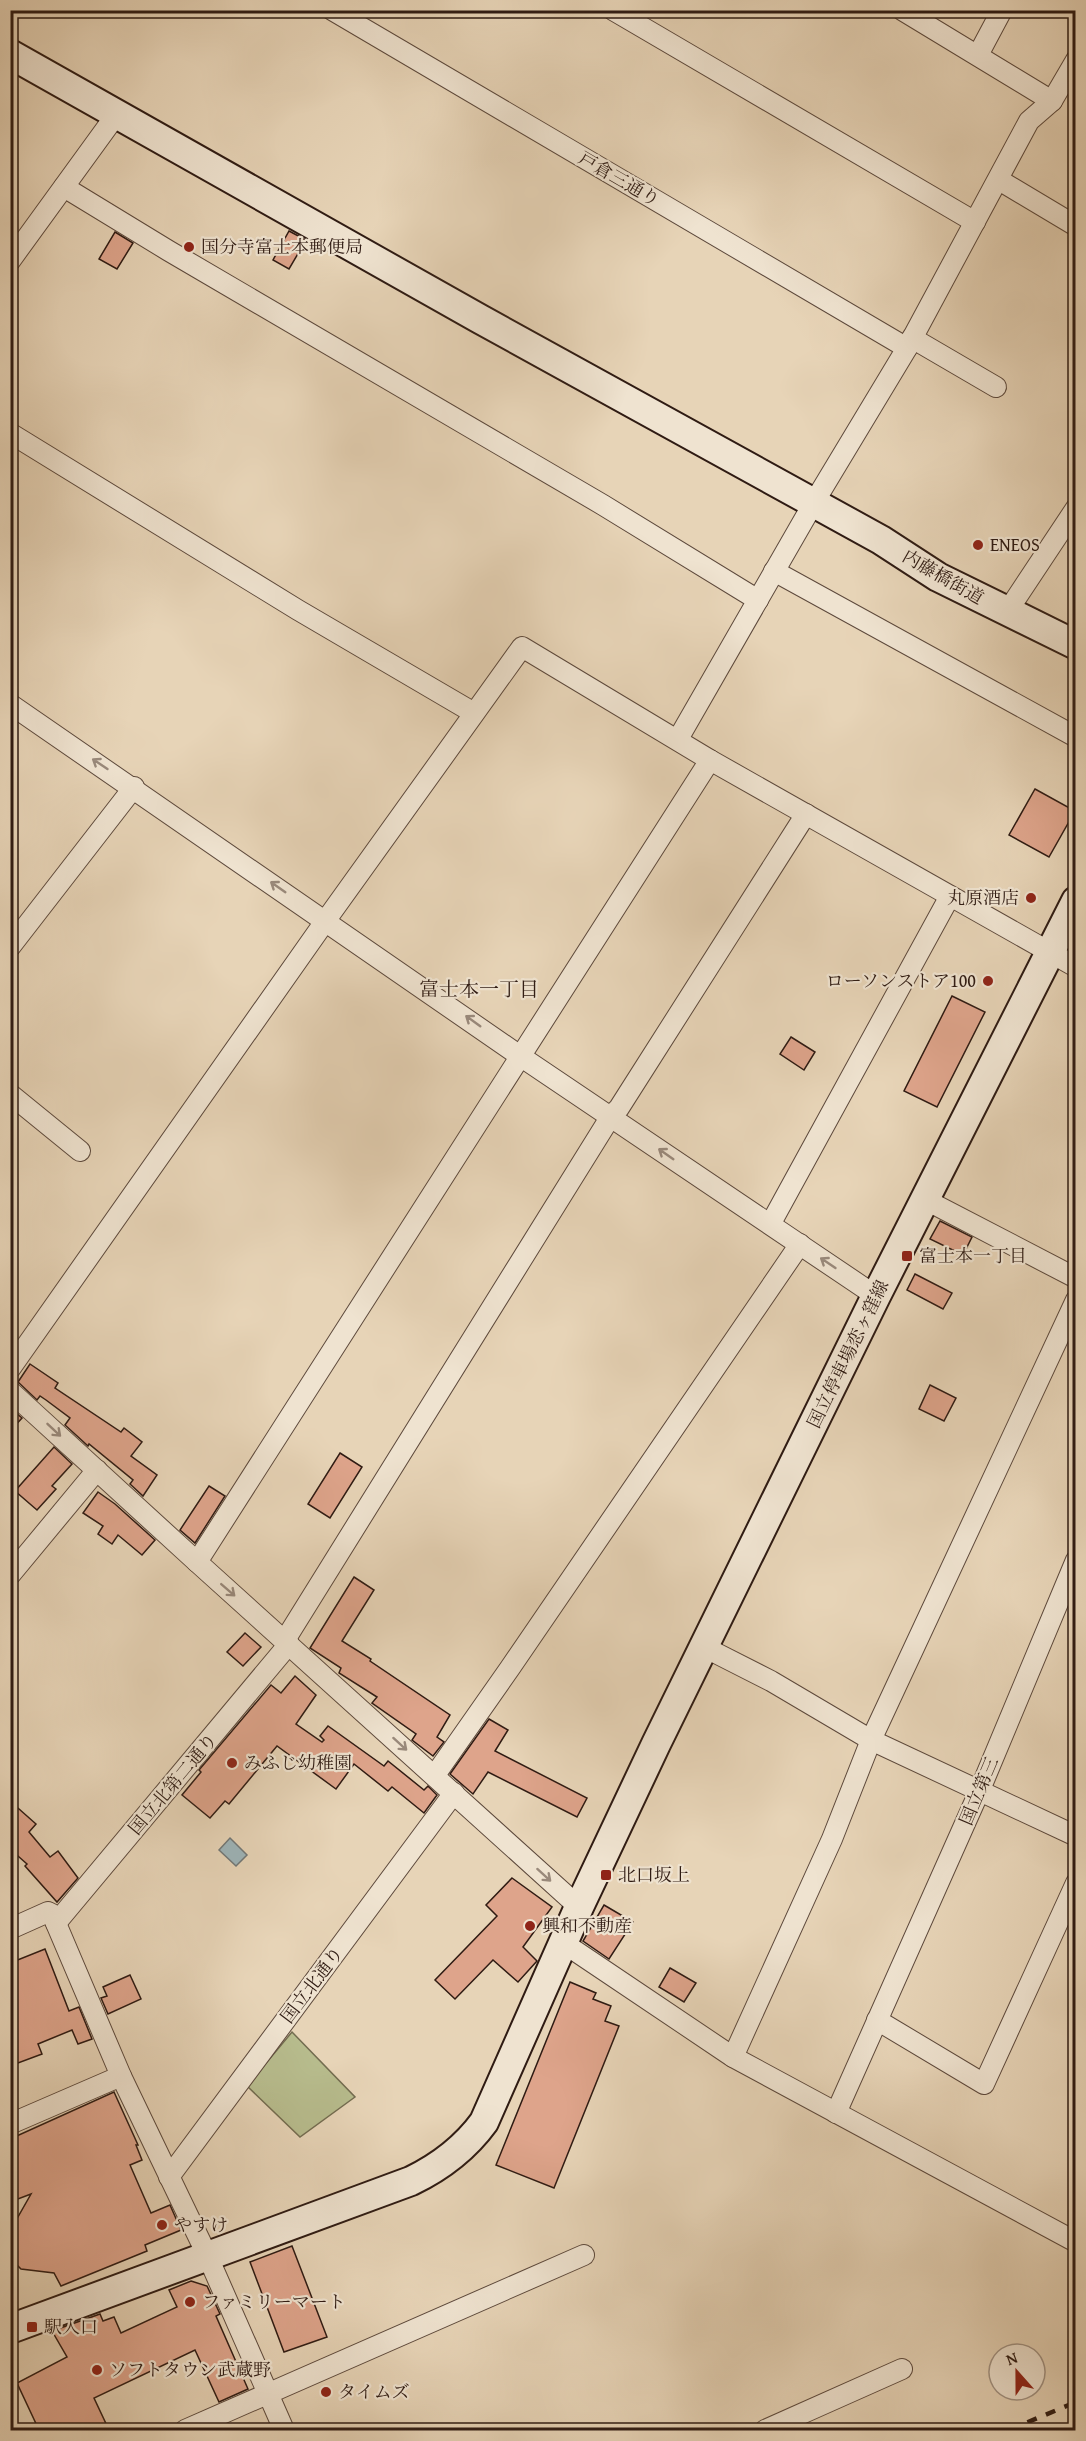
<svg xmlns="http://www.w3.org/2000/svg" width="1086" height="2441" font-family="'Gentium Book Plus','Noto Serif JP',serif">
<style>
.green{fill:#b7bc8d;stroke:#736c50;stroke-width:1.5}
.water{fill:#9db5ba;stroke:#717777;stroke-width:1.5}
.building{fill:#dea48b;stroke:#2f1b13;stroke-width:1.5}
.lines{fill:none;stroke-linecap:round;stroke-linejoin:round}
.street-casing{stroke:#5d493c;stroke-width:22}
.secondary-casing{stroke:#2f1b13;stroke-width:32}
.street{stroke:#efe3d0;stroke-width:20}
.secondary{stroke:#efe3d0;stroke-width:28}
.rail{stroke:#2f1b13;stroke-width:4.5;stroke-dasharray:10 10;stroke-linecap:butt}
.oneway{stroke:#99897b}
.poi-dot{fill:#8f2418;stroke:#efe3d0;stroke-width:2}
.labels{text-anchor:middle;stroke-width:4.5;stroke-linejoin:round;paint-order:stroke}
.street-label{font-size:18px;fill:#2f1b13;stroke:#efe3d0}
.poi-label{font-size:18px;fill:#2f1b13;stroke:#efe3d0;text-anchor:start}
.neighbourhood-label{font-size:20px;fill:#2f1b13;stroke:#efe3d0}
</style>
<rect width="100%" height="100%" fill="#e7d4b7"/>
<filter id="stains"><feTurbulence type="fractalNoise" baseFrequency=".00333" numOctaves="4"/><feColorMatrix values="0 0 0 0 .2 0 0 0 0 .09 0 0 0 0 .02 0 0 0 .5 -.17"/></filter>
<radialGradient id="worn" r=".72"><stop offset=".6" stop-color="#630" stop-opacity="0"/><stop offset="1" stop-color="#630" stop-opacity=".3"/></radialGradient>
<path class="green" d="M292,2032L355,2097L300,2137L247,2086Z"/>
<path class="water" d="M230,1838L247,1855L236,1866L219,1850Z"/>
<g class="building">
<path d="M289,231L306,240L289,269L273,260Z"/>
<path d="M115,232L133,243L117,269L99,259Z"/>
<path d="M1035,789L1075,811L1049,857L1009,835Z"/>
<path d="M952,996L985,1012L937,1107L904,1091Z"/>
<path d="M791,1037L815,1052L804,1070L780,1054Z"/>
<path d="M940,1221L972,1237L963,1255L930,1239Z"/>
<path d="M915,1274L952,1293L943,1309L907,1290Z"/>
<path d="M30,1364L58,1383L55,1388L121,1432L124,1428L142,1442L131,1456L157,1475L143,1496L130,1484L133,1480L89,1444L88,1446L65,1425L70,1418L46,1400L40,1396L37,1400L18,1382Z"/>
<path d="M930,1385L956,1398L944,1421L919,1409Z"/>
<path d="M10,1408L22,1418L10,1431Z"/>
<path d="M54,1447L72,1464L52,1486L56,1489L37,1510L15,1491Z"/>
<path d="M340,1453L362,1467L330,1518L308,1504Z"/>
<path d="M209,1486L225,1496L195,1543L180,1530Z"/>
<path d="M98,1492L115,1504L155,1540L142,1555L118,1535L112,1544L98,1534L103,1526L83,1513Z"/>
<path d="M354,1577L374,1590L342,1641L371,1659L370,1661L450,1715L437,1737L444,1742L433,1756L412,1740L416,1734L372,1703L377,1697L339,1673L341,1668L310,1648Z"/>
<path d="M245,1633L261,1647L243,1666L227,1652Z"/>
<path d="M295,1676L316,1695L296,1724L322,1742L324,1740L320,1736L328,1726L384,1766L388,1761L424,1790L428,1786L437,1795L424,1813L392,1787L388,1791L354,1764L336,1789L277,1746L229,1804L225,1801L210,1818L182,1795L201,1772L199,1770L271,1685L281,1693Z"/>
<path d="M489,1719L508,1730L495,1751L587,1798L577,1817L488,1772L473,1794L450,1774Z"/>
<path d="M10,1801L36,1824L29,1832L50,1857L58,1851L78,1878L57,1902L25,1866L27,1864L10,1849Z"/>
<path d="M512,1878L552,1907L523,1947L537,1961L518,1982L493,1960L455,1999L435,1980L497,1916L486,1905Z"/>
<path d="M604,1905L633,1922L609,1959L583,1941Z"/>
<path d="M45,1949L69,2011L79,2007L92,2039L78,2044L72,2030L38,2044L42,2054L10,2066V1963Z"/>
<path d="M670,1968L696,1983L684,2002L659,1987Z"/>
<path d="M130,1975L141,1999L108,2014L101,1998L107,1996L103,1987Z"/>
<path d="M570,1982L596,1993L593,1999L611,2006L605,2021L619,2026L554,2188L496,2165Z"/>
<path d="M114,2092L138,2145H136L142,2160L130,2165L151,2213L170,2205L181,2230L145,2245L147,2251L61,2286L54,2273L21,2269L16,2264L10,2252V2231L31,2194L10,2202V2139Z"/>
<path d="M292,2246L327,2337L284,2352L250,2262Z"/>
<path d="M191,2281L207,2286L220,2314L216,2316L248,2389L219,2402L195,2350L94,2398L109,2430H39L17,2383L67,2357L52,2331L100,2314L103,2321L114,2317L121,2333L177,2307L169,2290Z"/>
</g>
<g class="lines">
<g class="street-casing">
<g id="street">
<path d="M332,10L907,348"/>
<path d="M613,10L975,222"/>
<path d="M902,10L1052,101"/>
<path d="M978,55L1002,10"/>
<path d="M999,180L1076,226"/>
<path d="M64,187L169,251L603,505L758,600"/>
<path d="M10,261L116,115"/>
<path d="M912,338L996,387"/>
<path d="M10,433L298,610L474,713"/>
<path d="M774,571L1076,737"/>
<path d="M1007,612L1076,508"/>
<path d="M10,704L520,1056L876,1296"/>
<path d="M678,739L813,504L907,348L1029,121L1052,101L1076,60"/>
<path d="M10,947L134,787"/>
<path d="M10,1094L80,1151"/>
<path d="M924,1199L1076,1278"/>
<path d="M771,1223L950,896"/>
<path d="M10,1369L326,920L522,647L710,760L1076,967"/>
<path d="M10,1391L197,1562L579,1907"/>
<path d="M197,1562L710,760"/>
<path d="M10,1575L97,1470"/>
<path d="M285,1640L611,1116L619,1108L806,814"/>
<path d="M704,1647L771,1681L871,1740L1076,1836"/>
<path d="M435,1775L510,1668L800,1244"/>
<path d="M56,1923L289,1644"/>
<path d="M10,1929L48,1912L52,1914L121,2076L208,2257L284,2430"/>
<path d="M565,1944L733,2057L1076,2242"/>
<path d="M877,2020L984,2084L1076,1883"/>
<path d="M733,2057L832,1839L871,1740L1076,1300"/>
<path d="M836,2113L979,1792L1076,1560"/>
<path d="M10,2124L121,2076"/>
<path d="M169,2177L454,1793"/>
<path d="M185,2430L584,2255"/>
<path d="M765,2430L902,2369"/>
</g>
</g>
<g class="secondary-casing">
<g id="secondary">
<path d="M10,54L480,319L881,540L938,577L1076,645"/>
<path d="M10,2329L411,2181C440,2167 465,2148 484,2122L579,1907L656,1744L876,1296L1076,901"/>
</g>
</g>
<use href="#street" class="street"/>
<use href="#secondary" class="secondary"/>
<g class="rail">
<path d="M1009,2430L1076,2402"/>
<path d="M1050,2430L1076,2421"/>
</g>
</g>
<defs><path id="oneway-shaft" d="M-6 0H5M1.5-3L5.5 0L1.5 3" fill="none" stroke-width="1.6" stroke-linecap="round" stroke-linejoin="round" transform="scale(1.5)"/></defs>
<g class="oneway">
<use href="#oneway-shaft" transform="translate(100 764) rotate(-146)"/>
<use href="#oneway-shaft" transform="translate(278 887) rotate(-145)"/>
<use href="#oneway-shaft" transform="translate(473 1021) rotate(-144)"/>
<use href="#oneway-shaft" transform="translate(666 1154) rotate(-145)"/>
<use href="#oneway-shaft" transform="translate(828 1263) rotate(-146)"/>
<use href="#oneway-shaft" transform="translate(54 1430) rotate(43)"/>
<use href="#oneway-shaft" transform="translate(228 1590) rotate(41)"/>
<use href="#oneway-shaft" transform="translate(400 1744) rotate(42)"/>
<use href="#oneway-shaft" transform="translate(544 1875) rotate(42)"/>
</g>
<g class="poi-dot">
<circle cx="189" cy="247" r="6"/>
<circle cx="978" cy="545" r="6"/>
<circle cx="1031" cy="898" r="6"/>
<circle cx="988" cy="981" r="6"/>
<rect x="901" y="1250" width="12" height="12" rx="3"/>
<circle cx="232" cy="1763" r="6"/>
<rect x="600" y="1869" width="12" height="12" rx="3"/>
<circle cx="530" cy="1926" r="6"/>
<circle cx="162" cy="2225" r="6"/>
<circle cx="190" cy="2302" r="6"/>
<rect x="26" y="2321" width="12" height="12" rx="3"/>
<circle cx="97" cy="2370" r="6"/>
<circle cx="326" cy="2392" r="6"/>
</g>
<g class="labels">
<g class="street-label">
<text transform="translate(619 179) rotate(30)" y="6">戸倉三通り</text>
<text transform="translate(943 577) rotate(30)" y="6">内藤橋街道</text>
<text transform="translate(848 1354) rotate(-64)" y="6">国立停車場恋ヶ窪線</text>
<text transform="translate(173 1784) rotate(-50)" y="6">国立北第二通り</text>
<text transform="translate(979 1791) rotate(-67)" y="6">国立第三</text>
<text transform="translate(312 1985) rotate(-53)" y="6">国立北通り</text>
</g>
<g class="poi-label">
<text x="201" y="253">国分寺富士本郵便局</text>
<text x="990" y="551">ENEOS</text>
<text x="1019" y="904" text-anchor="end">丸原酒店</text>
<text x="976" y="987" text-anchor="end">ローソンストア100</text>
<text x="919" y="1262">富士本一丁目</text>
<text x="244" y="1769">みふじ幼稚園</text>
<text x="618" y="1881">北口坂上</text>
<text x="542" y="1932">興和不動産</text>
<text x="174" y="2231">やすけ</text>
<text x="202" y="2308">ファミリーマート</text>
<text x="44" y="2333">駅入口</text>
<text x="109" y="2376">ソフトタウン武蔵野</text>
<text x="338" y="2398">タイムズ</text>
</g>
<g class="neighbourhood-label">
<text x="479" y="996">富士本一丁目</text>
</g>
</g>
<rect width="1086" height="2441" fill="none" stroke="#e7d4b7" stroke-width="36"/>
<rect x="12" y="12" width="1062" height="2417" fill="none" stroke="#2f1b13" stroke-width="3"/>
<rect x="18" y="18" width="1050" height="2405" fill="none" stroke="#2f1b13" stroke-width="1.5"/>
<g transform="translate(1017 2372) rotate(339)"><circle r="28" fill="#efe3d0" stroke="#a29384" stroke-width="1.5"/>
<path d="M0-4.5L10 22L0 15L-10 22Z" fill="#8f2418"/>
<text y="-9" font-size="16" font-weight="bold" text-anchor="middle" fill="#2f1b13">N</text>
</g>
<rect width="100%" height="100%" filter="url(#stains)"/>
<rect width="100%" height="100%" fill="url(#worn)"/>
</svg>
